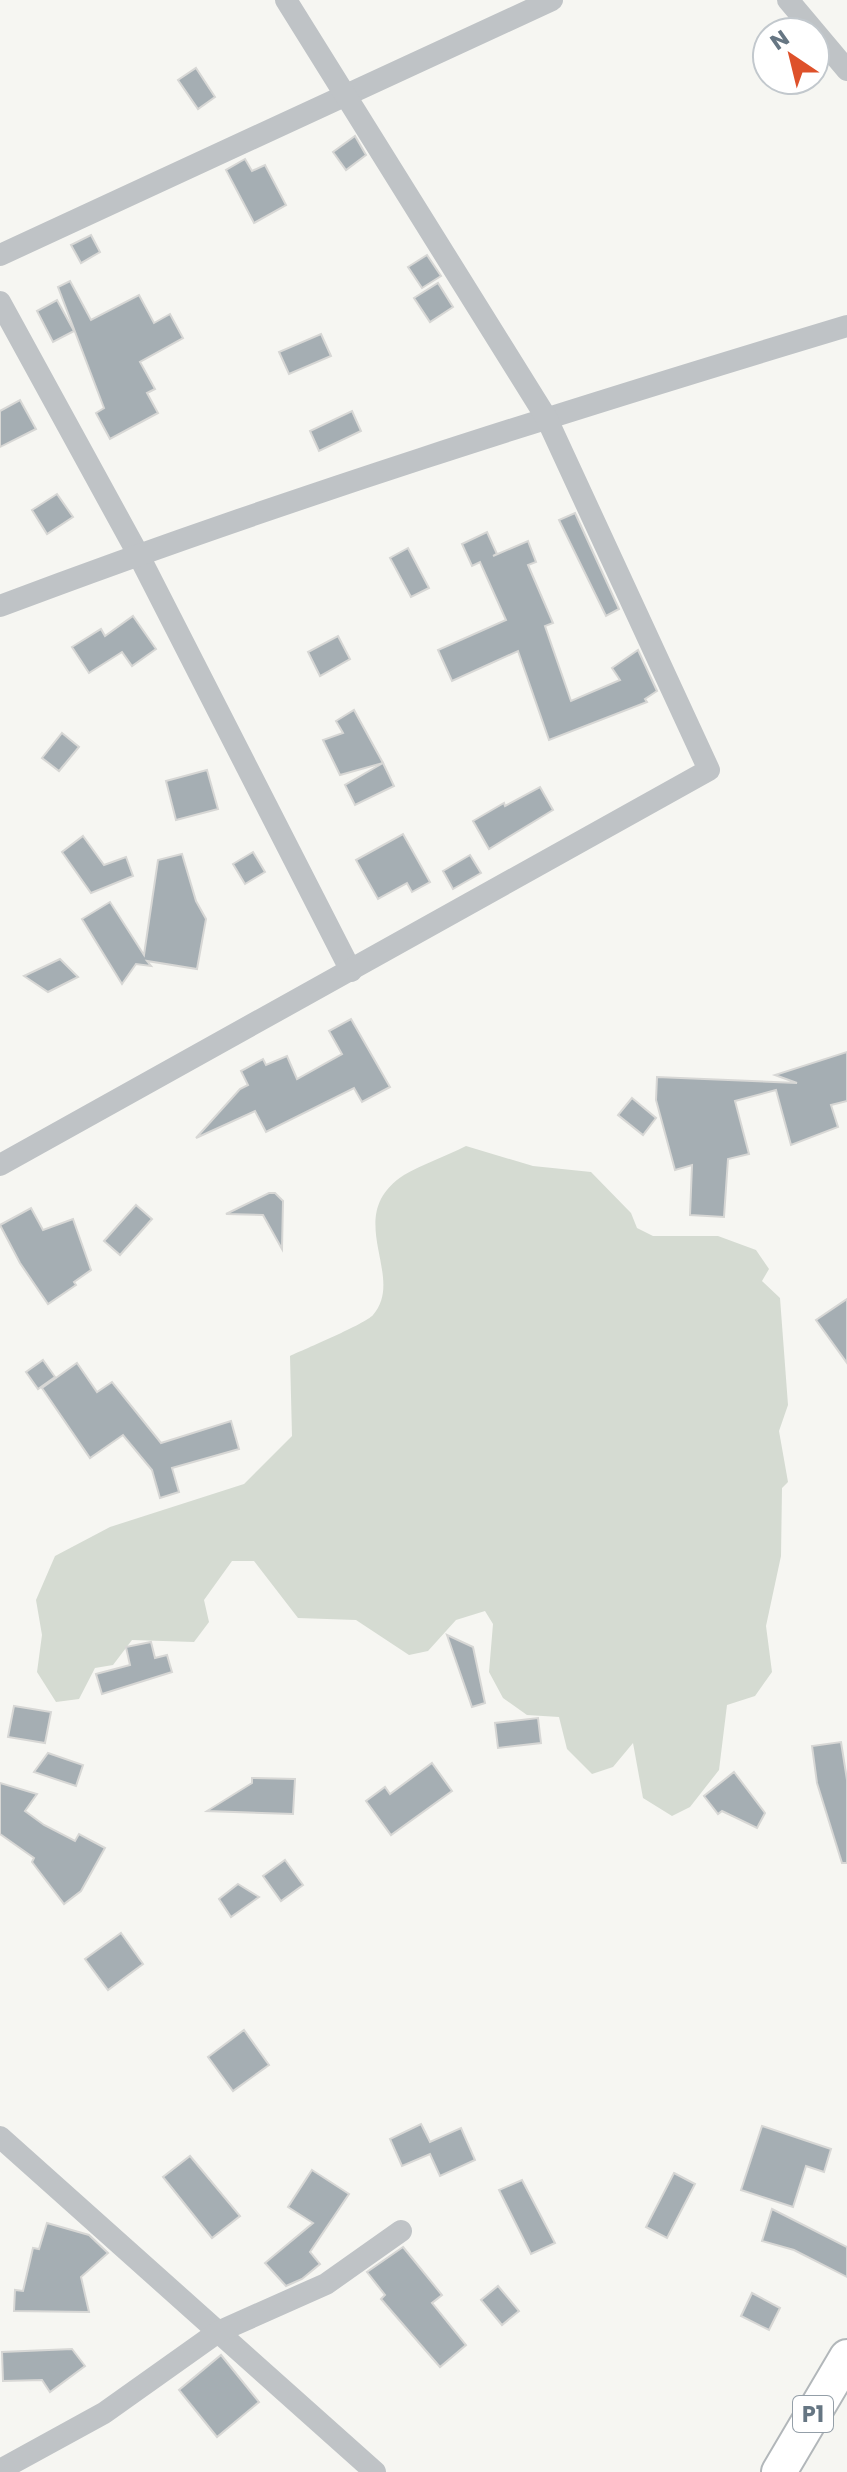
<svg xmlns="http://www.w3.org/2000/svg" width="847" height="2472" font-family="Poppins,sans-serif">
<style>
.green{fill:#d5dbd2}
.building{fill:#a5aeb3;stroke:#d7d7d5;stroke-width:2}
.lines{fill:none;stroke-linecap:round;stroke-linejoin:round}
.primary-casing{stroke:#b2b7ba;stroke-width:38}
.minor{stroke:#bfc3c6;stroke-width:22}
.primary{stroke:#fff;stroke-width:34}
.labels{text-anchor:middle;stroke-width:8;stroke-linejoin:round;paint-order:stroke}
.shield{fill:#fff;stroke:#949fa8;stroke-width:2}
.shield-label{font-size:22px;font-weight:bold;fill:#667683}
</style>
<rect width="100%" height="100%" fill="#f6f6f2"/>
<path class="green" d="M466,1146L533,1166L591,1172L631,1213L637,1228L653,1236H718L756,1250L769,1269L762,1281L780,1298L788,1405L779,1431L788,1482L782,1488L781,1556L766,1626L772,1672L755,1696L727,1705L719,1770L690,1807L672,1816L643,1798L633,1743L613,1767L592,1774L567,1749L559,1717L527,1715L503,1698L489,1672L493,1624L485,1611L456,1620L428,1651L409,1655L356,1620L298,1618L254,1561H232L204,1600L209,1622L194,1642L132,1640L113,1665L95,1668L79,1699L56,1702L37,1672L42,1635L36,1600L55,1556L110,1527L244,1484L292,1436L290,1356C305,1349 365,1324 373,1315C407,1276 341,1216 404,1175C423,1164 446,1156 466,1146Z"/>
<g class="building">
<path d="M196,68L215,97L198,109L178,80Z"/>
<path d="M355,136L366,155L346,170L333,152Z"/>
<path d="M245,159L252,171L265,165L286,205L254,223L226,170Z"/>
<path d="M91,235L100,252L81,263L71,245Z"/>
<path d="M427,255L441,276L422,288L408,267Z"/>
<path d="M70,281L91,320L139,295L154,323L170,314L183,338L140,362L155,389L147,393L158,413L110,439L96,413L104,408L58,287Z"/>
<path d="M438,283L453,307L430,322L414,298Z"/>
<path d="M57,300L74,331L53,342L37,311Z"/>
<path d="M321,334L331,356L289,374L279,352Z"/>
<path d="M20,400L36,429L0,447V411Z"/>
<path d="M352,411L361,431L319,451L310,431Z"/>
<path d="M57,494L73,517L47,534L32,510Z"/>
<path d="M575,513L619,609L606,616L559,520Z"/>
<path d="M487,532L497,554L493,556L528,541L536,562L528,565L553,623L545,626L571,701L620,680L612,668L638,650L657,691L645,699L647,702L549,740L518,651L452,681L438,650L506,620L480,562L472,566L462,544Z"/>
<path d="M408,548L429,588L411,597L390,558Z"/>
<path d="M133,616L156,649L132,666L122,652L89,673L72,647L101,629L105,636Z"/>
<path d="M338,636L350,659L320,676L308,652Z"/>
<path d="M354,710L383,763L340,775L323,740L343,733L336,721Z"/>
<path d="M62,733L79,747L59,771L42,758Z"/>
<path d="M383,763L394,786L355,805L345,785Z"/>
<path d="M207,770L218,809L176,820L166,781Z"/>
<path d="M540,787L553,810L489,849L473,821L504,803L505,806Z"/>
<path d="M403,834L430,882L412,892L407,883L378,899L356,860Z"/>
<path d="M83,836L104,865L126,857L133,876L91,893L62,852Z"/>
<path d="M253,852L265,872L245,884L233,864Z"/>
<path d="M182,854L196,901L206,919L197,969L147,961L151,966L136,964L122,984L82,919L110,902L144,955L158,860Z"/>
<path d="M470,855L481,873L453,889L443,871Z"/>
<path d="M60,959L78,977L48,992L24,976Z"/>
<path d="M351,1019L390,1087L362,1102L354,1088L266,1132L255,1111L196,1138L240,1089L248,1085L241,1071L263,1059L266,1065L287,1056L297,1079L342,1054L329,1031Z"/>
<path d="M847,1052V1101L831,1105L838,1127L791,1145L776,1090L735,1101L749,1154L728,1159L724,1217L690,1215L692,1165L675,1170L656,1100L657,1077L797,1083L775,1075Z"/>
<path d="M632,1098L656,1118L643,1135L618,1115Z"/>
<path d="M269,1193H275L283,1201L282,1249L263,1215L226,1214Z"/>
<path d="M136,1205L152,1219L120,1255L104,1241Z"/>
<path d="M31,1208L43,1230L73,1219L91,1270L74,1282L76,1285L48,1304L20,1263L0,1225Z"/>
<path d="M847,1299V1363L816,1320Z"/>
<path d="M43,1360L55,1377L38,1389L26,1372Z"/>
<path d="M77,1363L97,1392L112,1382L161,1443L231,1421L239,1449L172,1468L179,1492L160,1498L152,1470L123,1435L90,1458L42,1388Z"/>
<path d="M447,1635L473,1647L485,1703L472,1707Z"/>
<path d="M151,1642L155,1658L167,1655L172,1672L102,1694L96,1674L130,1665L126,1647Z"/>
<path d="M14,1706L51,1712L45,1743L8,1737Z"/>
<path d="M538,1718L541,1743L498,1748L495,1723Z"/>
<path d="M841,1742L847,1780V1863H842L817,1783L812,1746Z"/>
<path d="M48,1753L83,1765L76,1786L34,1772Z"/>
<path d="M432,1763L452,1791L391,1835L366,1801L385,1787L390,1794Z"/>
<path d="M734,1772L765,1813L757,1828L722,1811L718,1814L704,1796Z"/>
<path d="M252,1778L295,1779L293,1814L207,1811L252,1783Z"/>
<path d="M0,1783L37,1794L25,1811L44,1825L75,1841L79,1834L105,1848L81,1891L64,1904L32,1862L34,1858L0,1834Z"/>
<path d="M285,1860L303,1885L281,1901L263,1876Z"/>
<path d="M238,1884L259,1897L231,1917L219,1899Z"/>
<path d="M121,1933L143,1964L108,1990L85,1959Z"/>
<path d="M244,2030L269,2065L233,2091L208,2057Z"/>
<path d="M421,2124L430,2142L461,2128L475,2160L440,2176L430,2154L402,2166L390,2139Z"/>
<path d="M762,2126L831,2149L824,2172L806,2166L793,2207L741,2190Z"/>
<path d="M190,2156L240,2216L212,2238L163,2177Z"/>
<path d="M312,2170L349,2194L310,2252L320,2264L302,2279L286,2286L265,2263L313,2223L288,2207Z"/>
<path d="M674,2173L695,2184L667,2238L646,2227Z"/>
<path d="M522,2180L555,2243L531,2254L499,2190Z"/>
<path d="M772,2209L847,2247V2277L794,2250L762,2241Z"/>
<path d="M47,2223L89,2235L108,2253L81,2277L89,2312L14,2311L15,2290L23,2291L33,2248L39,2249Z"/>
<path d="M403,2247L442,2295L432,2303L466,2345L440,2367L381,2299L385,2295L367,2272Z"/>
<path d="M498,2286L519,2311L502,2325L481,2300Z"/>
<path d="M752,2293L780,2308L769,2330L741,2316Z"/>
<path d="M72,2349L85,2366L50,2392L42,2380L3,2381L2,2352Z"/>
<path d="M221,2355L259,2402L217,2437L179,2390Z"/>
</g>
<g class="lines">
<g class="primary-casing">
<path id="primary" d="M779,2472L847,2357"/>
</g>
<g class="minor">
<path d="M788,0L847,70"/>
<path d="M0,255L552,0"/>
<path d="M0,302L138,554L351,971"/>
<path d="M0,606C278,501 562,412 847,326"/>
<path d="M0,1165L709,770L546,417L286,0"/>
<path d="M0,2137L375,2472"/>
<path d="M0,2470L104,2413L218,2332L326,2284L401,2231"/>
</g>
<use href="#primary" class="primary"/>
</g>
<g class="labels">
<rect class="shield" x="793" y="2396" width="40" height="36" rx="6"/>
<g class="shield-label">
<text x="813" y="2422">P1</text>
</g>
</g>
<g transform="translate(791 56) rotate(325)"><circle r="38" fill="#ffffff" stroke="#c2c8cd" stroke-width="2"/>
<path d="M0-6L14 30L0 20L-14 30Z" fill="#de512a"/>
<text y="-12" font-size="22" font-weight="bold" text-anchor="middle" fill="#667683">N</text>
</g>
</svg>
